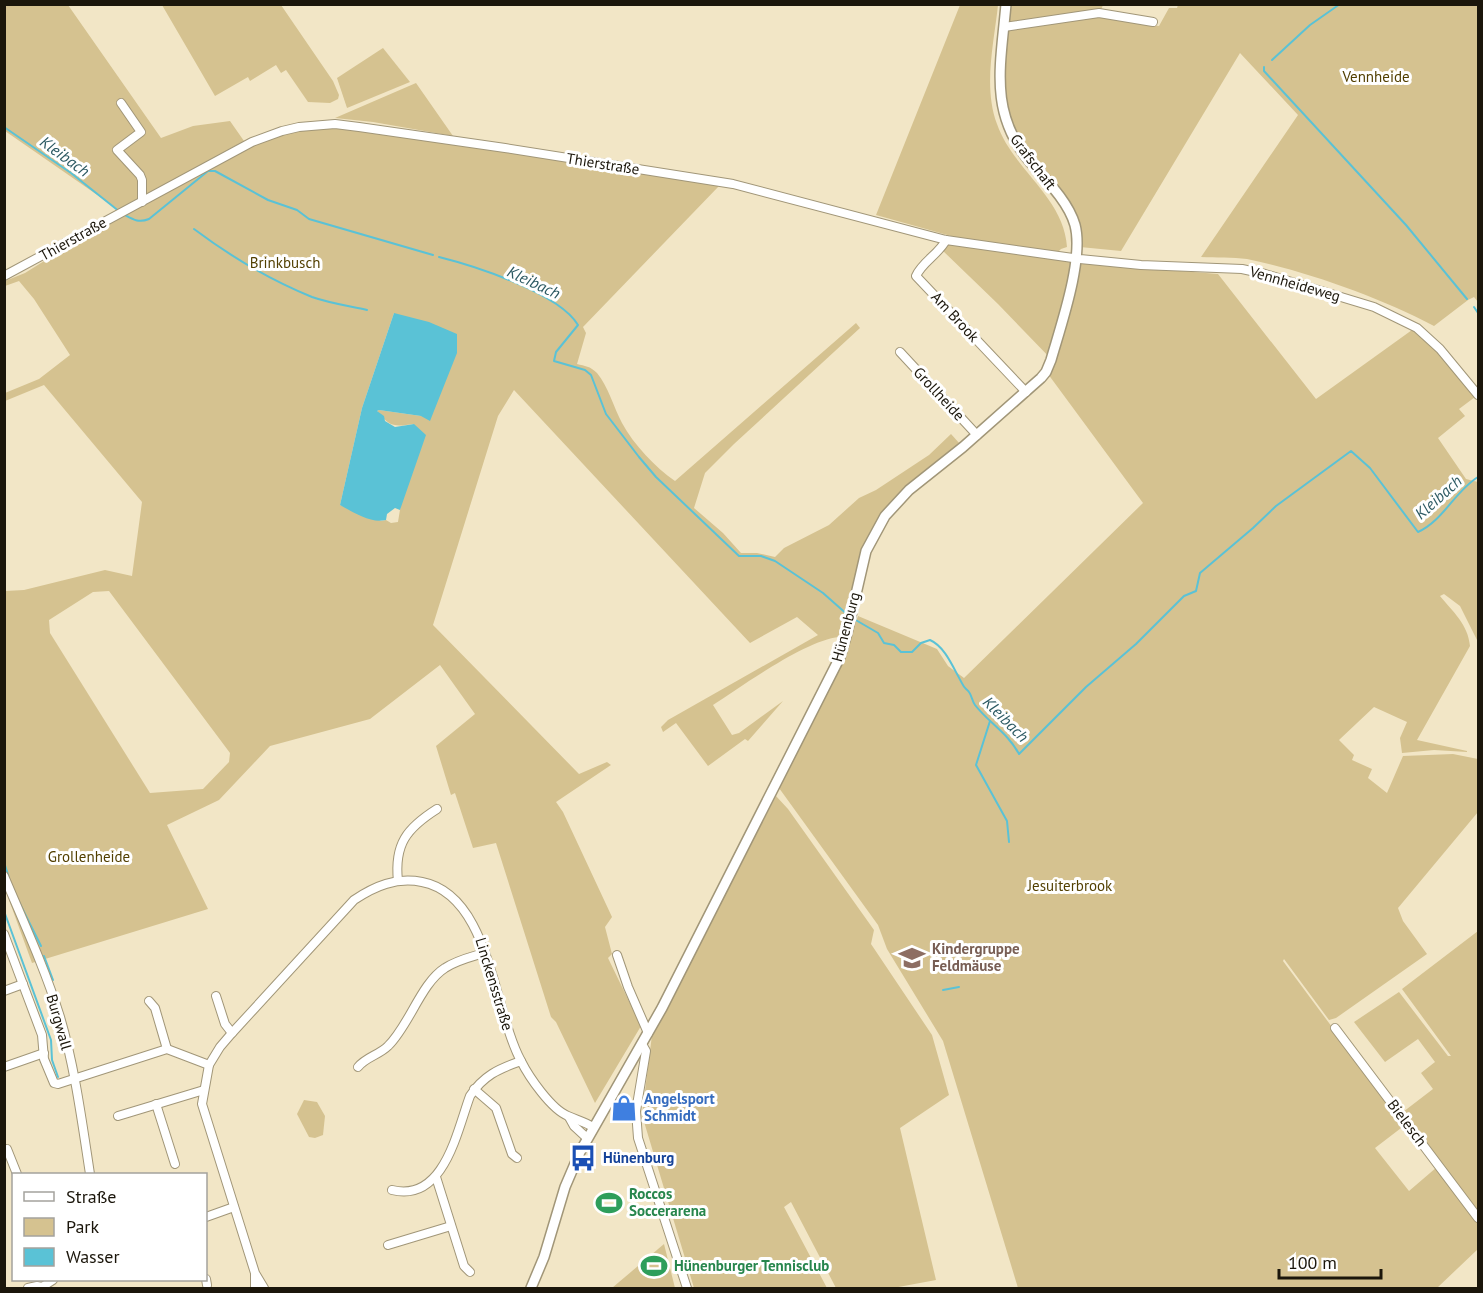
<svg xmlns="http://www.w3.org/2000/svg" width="1483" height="1293" font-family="'PT Sans',sans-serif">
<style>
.green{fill:#d5c290;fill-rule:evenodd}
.water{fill:#5ac2d6}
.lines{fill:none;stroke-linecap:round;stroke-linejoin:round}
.stream{stroke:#5ac2d6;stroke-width:2}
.minor-casing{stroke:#a19678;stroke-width:10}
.tertiary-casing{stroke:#a19678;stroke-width:12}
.minor{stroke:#fff;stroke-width:8}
.tertiary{stroke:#fff;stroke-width:9}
.labels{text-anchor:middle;stroke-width:6;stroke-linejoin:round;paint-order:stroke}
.park-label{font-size:15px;fill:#523f00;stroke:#fff}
.street-label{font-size:15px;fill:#1b160b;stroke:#fff}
.education-label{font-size:15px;font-weight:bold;fill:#785e54;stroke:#fff;text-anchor:start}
.shop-label{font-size:15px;font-weight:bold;fill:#366cbe;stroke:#fff;text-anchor:start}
.transit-label{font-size:15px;font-weight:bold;fill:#164399;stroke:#fff;text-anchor:start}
.leisure-label{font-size:15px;font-weight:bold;fill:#27864d;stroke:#fff;text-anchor:start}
.water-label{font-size:16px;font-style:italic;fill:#2d5a63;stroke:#fff}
</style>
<rect width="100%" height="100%" fill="#f2e6c6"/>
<g class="green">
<path d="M4,5H68L161,138L193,126L230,121L244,141L119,210L5,131Z"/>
<path d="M162,5H281L333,81L339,95L338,99L330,103L308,102L286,70L281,73L276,65L250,81L248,77L215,96Z"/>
<path d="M960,5H998C994,43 983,87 997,124C1013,170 1064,197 1067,247L1061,249L1057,253L976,243L876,215Z"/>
<path d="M1011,5H1103L1098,17L1159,26L1169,8H1177L1178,5H1478V302L1474,297L1468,300L1434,326C1379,297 1308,272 1247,259C1233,257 1216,258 1201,257L1298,115L1240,53L1121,251L1080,247L1079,226L1015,137L1003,93Z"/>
<path d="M383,48L410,82L347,108L337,78Z"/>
<path d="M416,83L453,136L373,122L335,118Z"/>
<path d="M335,126L583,163L719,186L583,327L586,333L577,364C585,366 590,366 597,373C608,386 614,408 622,423C634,445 655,467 675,481L856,323L860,328L734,444L705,473L694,508L723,533L741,553H757L775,557L784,548L829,525L859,498L876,490L929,455L951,434L960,444L886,508L863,550L839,637C806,640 742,686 713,705L732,735L739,733L783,701L748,741L745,739L708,766L676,723L663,732L661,727L668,720L818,635L797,617L750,643L514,390L498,416L433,625L579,774L607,762L611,765L556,802L563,812L612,917L605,927L612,954L608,958L641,1026L595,1103L556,1022L551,1017L496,843L473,848L455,793L451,795L436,746L475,714L440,665L370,719L270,746L219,800L167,825L208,909L32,963L5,889V591L24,590L105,570L132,576L142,502L44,385L5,401V393L39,379L70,355L34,299L19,281L5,286V281L25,273L76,241L253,144L299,129ZM394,313L421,416L379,410L377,411C390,427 394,427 414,424L398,522L391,523L386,520L381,521L340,505L362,408ZM109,591L230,753L229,762L203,789L150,793L50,633L49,620L93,592Z"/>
<path d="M945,243L1081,263L1218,274L1316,399L1412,330L1428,340L1475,397L1459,409L1465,416L1438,438L1466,479L1478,482V642L1460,606L1444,594L1440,596C1453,612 1468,624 1470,646L1417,740L1467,751V752L1434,750L1402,753L1400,738L1407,722L1374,707L1339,740L1354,755L1352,760L1372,769L1368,778L1387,793L1403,756L1453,754L1478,759V812L1398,908L1403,921L1427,954L1336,1018L1329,1020L1284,959L1283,961L1401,1120L1402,1124L1405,1125L1375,1148L1409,1191L1437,1167L1478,1222V1249L1437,1288H1018L943,1041L887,949L878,925L779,788L836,677L858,616L937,649L948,666L964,678L1143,503L1048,374L1054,362L998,304L941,249Z"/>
<path d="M776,796L788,809L874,930L871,944L932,1035L949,1095L900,1128L936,1280L893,1288H836L791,1202L784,1207L827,1288H694L642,1115L652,1035Z"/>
<path d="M1478,931V1214L1403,1112L1433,1089L1421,1073L1435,1062L1418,1039L1385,1062L1354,1022L1399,992L1448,1056H1451L1402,989Z"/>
<path d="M304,1100L317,1102L325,1116L323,1135L315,1138L309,1137L297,1114Z"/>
<path d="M664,1244L675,1288H612Z"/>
</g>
<path class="water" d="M394,313L429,322L457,334V353L430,421L421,416L379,410L377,411L384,416L385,421L395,427L414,424L426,435L400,510L395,508L387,514L386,520C371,524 353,512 340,505L362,408Z"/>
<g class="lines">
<g class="stream">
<path d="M1272,60L1310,25L1340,4"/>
<path d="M1264,67V71L1406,225L1467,299"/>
<path d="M4,127L71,173L120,212"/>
<path d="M125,215C134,220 139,223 149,219L208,171H215L268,200L297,210L309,219L433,255"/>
<path d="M194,229C230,256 270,280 312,297C329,303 349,306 367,310"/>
<path d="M439,257C475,266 559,293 578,325L556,352L554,361L585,370L591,375L606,414L639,457L656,477L739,556H761L775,561L823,593L849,616"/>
<path d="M1474,307L1478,313"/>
<path d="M854,619L878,633L884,643L894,645L901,652H912L921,643L930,640C946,647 954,670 963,685C964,688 967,689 969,692C972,696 972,701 975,705C989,723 1008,733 1019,754L1086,687L1136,644L1184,596L1196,591L1200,573L1253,528L1276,506L1351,451L1370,468L1418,532C1443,521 1455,491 1478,477"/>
<path d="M990,721L976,765L1007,821L1009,842"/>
<path d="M4,862L9,878"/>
<path d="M19,902L41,946"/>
<path d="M4,911L51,1040L52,1060L58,1077"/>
<path d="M44,956L53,980"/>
<path d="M943,990L959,987"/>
</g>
<g class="minor-casing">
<g id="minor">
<path d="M1004,27L1099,13L1153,22"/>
<path d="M121,103L141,132L117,150L140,175L142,180V202"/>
<path d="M946,240C939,254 922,262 916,276L1026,392"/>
<path d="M4,276L252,142L282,131L299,127L335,124L359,127L505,148L733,184L946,240L1080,259L1141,265L1242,269L1265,274L1374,307L1417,328L1440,349L1478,395"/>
<path d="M900,352L977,435"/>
<path d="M4,876C24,923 45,969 60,1017C75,1068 82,1122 90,1174"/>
<path d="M398,881C394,844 407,828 437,809"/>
<path d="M4,934L42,1035L44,1059L54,1083L58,1084L167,1049L209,1065"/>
<path d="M617,955L628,987L648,1033"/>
<path d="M4,991L23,984"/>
<path d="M216,996L225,1024L232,1033"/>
<path d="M149,1001L155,1008L167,1049"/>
<path d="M1335,1028L1478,1218"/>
<path d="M642,1044L646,1051L636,1111L638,1138L687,1288"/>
<path d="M4,1067L44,1053"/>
<path d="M358,1067C366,1057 379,1055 388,1046C409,1026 421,983 445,968C457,960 471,957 484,953"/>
<path d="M474,1089L496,1108L512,1154L517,1158"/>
<path d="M156,1104L175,1164"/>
<path d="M118,1116L204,1090"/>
<path d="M569,1117L574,1126L587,1138"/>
<path d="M7,1149L17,1174"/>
<path d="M436,1177L464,1266L470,1272"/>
<path d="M392,1190C444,1203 457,1131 470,1096C483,1076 498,1069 521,1061"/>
<path d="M206,1217L234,1207"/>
<path d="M388,1245L451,1226"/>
<path d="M206,1279L207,1285"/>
<path d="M42,1287L53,1280"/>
<path d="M28,1288L37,1286L42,1287"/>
<path d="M255,1288V1275"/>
<path d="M264,1288L255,1273L202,1104L209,1065L220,1047L232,1033L354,900C375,886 396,877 422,882C490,895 493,1009 521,1061C529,1077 551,1109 568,1116C577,1120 585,1122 593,1127"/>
</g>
</g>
<g class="tertiary-casing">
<path id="tertiary" d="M531,1288L544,1257L565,1187L580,1152L662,1008L840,657L847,633L866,551L885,516L909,490L963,447L1041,378L1046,372L1051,360C1061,325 1084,259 1075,225C1068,201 1046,180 1030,162C988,112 1001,64 1006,4"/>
</g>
<use href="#minor" class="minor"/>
<use href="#tertiary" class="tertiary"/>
</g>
<defs>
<g id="school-bare" transform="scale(2.07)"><path d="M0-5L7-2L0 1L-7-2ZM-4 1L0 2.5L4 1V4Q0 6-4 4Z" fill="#8d6e63" stroke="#fff" stroke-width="2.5" paint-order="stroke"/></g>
<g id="shop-bare" transform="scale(2.07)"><path d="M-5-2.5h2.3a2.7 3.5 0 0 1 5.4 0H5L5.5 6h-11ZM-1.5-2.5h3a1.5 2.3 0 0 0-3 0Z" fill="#3f7fe0" stroke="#fff" stroke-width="2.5" paint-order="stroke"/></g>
<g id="bus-bare" transform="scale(2.07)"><path d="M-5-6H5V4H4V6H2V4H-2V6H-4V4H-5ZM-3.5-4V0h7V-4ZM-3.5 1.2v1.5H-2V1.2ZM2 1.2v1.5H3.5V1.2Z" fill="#1a4fb4" stroke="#fff" stroke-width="2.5" paint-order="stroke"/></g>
<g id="stadium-bare" transform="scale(2.07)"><path d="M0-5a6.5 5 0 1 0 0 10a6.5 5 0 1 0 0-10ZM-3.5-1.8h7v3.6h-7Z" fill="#2e9e5b" stroke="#fff" stroke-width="2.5" paint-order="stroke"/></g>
</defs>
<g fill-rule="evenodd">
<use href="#school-bare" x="912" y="958"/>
<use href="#shop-bare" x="624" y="1108"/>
<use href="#bus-bare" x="583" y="1158"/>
<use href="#stadium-bare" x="609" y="1203"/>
<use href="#stadium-bare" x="654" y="1266"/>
</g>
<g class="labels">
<g class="park-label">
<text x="1376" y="82">Vennheide</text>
<text x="285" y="268">Brinkbusch</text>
<text x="89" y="862">Grollenheide</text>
<text x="1070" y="891">Jesuiterbrook</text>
</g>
<g class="street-label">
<text transform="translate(1033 162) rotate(53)" y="5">Grafschaft</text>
<text transform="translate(603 164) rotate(9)" y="5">Thierstraße</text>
<text transform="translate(73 239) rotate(-29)" y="5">Thierstraße</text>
<text transform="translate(1295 284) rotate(16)" y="5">Vennheideweg</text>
<text transform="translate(955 317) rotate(47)" y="5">Am Brook</text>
<text transform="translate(939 394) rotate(47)" y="5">Grollheide</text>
<text transform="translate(846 627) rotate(-75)" y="5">Hünenburg</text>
<text transform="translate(494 984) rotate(73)" y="5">Linckensstraße</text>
<text transform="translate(59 1022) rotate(74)" y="5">Burgwall</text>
<text transform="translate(1407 1123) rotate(53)" y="5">Bielesch</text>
</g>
<g class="education-label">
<text x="932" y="954">Kindergruppe<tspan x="932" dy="17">Feldmäuse</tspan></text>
</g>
<g class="shop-label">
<text x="644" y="1104">Angelsport<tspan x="644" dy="17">Schmidt</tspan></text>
</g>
<g class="transit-label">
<text x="603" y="1163">Hünenburg</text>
</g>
<g class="leisure-label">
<text x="629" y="1199">Roccos<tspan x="629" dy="17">Soccerarena</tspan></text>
<text x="674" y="1271">Hünenburger Tennisclub</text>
</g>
<g class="water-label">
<text transform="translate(65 156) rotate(36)" y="6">Kleibach</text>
<text transform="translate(534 282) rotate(25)" y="6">Kleibach</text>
<text transform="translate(1438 497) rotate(-42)" y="6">Kleibach</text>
<text transform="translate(1006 719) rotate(45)" y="6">Kleibach</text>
</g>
</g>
<rect width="1483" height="1293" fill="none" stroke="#1b160b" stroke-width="12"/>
<rect x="12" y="1173" width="195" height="108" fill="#ffffff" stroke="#a4a29d" stroke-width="1.5"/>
<rect x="24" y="1192" width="30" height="9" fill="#ffffff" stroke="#a4a29d" stroke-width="1.5"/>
<text x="66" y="1203" font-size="18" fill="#1b160b">Straße</text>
<rect x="24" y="1218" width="30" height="18" fill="#d5c290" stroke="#a4a29d" stroke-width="1.5"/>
<text x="66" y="1233" font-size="18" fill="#1b160b">Park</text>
<rect x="24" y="1248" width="30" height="18" fill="#5ac2d6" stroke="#a4a29d" stroke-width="1.5"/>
<text x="66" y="1263" font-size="18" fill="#1b160b">Wasser</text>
<path d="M1279 1269v9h102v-9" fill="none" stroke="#1b160b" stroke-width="3"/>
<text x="1288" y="1269" font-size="18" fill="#1b160b" stroke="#ffffff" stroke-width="4.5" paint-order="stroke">100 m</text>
</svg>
